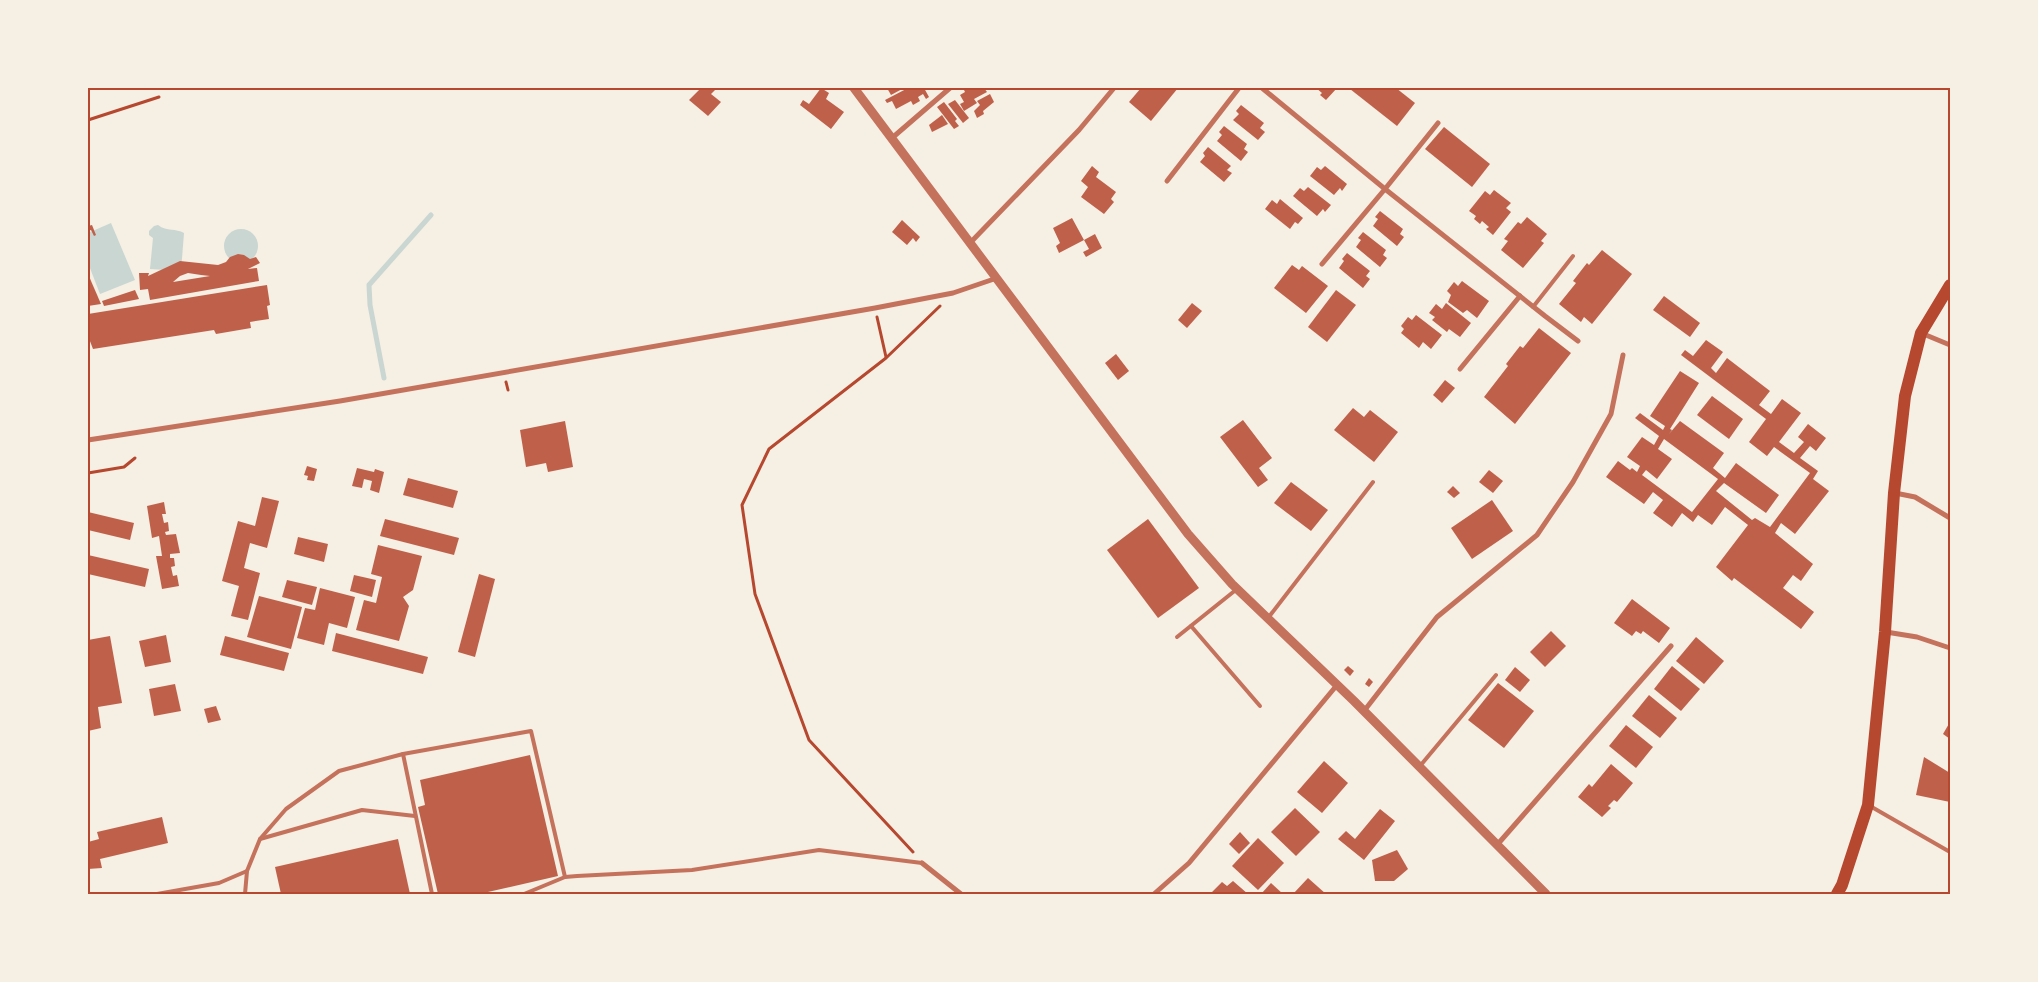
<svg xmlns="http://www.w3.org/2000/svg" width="2038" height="982" font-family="Cabin,sans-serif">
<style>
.water{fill:#c9d6d2}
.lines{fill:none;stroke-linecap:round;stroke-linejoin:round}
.stream{stroke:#c9d6d2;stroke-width:5}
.building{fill:#bf614a;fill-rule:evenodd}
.path{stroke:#b5482f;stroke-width:3}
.service{stroke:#c5725c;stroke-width:4}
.minor{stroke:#c5725c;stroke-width:5}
.tertiary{stroke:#c5725c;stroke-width:9}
.primary{stroke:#b5482f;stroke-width:12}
.neatline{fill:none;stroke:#b5482f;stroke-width:2}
</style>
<rect width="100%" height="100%" fill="#f6efe4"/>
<g class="water">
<path d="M111,223L135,280L100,294L88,263V233Z"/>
<path d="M158,225C167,232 176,228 184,233L181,271L150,269L153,238L149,235V231L154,226Z"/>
<circle cx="241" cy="246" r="17"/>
</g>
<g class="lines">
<path class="stream" d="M384,378L370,305L369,285L431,215"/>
</g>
<g class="building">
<path d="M701,88H715L716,89L711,94L721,102L708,116L689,100Z"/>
<path d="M821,88L829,93L826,99L844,112L831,129L800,105L803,100L809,104Z"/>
<path d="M887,88H904L891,95Z"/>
<path d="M908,88H924L929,97L926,99L923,94L918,97L920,101L913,105L911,101L896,109L892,101L887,103L885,100Z"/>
<path d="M963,88H984L987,92L974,99L977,103L964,111L960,104L964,102L960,95L965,92Z"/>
<path d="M1141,88H1178L1151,121L1129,102Z"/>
<path d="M1316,88H1337L1326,100L1320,95L1322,93Z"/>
<path d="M1351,88H1396L1415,103L1397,126L1350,89Z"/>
<path d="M990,94L994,102L983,111L984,114L977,118L974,111L980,105L977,101Z"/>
<path d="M955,100L969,118L963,123L948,104Z"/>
<path d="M944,102L957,119L955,121L959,126L954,129L937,107Z"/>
<path d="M1241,105L1264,123L1260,128L1265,132L1258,140L1233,120L1239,114L1236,111Z"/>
<path d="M942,115L948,124L932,132L929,125Z"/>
<path d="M1224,126L1247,144L1244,149L1248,152L1241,161L1217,141L1222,135L1219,132Z"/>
<path d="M1444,127L1490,164L1472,187L1425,149Z"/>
<path d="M1208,147L1231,166L1227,170L1232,173L1224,182L1200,162L1205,156L1203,153Z"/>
<path d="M1092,166L1099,172L1096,177L1116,192L1111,199L1114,202L1104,214L1081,197L1088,187L1081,181Z"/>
<path d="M1325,166L1347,184L1342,191L1340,188L1334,195L1310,176L1317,167L1321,170Z"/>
<path d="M1308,187L1331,205L1325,212L1323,209L1317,216L1293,196L1300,188L1304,191Z"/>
<path d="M1494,190L1511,203L1506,208L1511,212L1493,235L1486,229L1489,227L1482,221L1480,224L1474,219L1476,216L1469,211L1485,191L1490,195Z"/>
<path d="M1280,199L1303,218L1298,224L1295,222L1290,229L1265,209L1272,200L1277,204Z"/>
<path d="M1380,211L1403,229L1400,234L1404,237L1397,246L1373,226L1378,219L1375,217Z"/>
<path d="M1527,217L1547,234L1541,241L1544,243L1523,268L1501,250L1508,241L1504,239L1518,222L1521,224Z"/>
<path d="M1072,218L1084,240L1059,253L1056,246L1060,243L1053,228Z"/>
<path d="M902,220L920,237L916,242L913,238L907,245L892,232Z"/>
<path d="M92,225L96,235L94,236L91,230L88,231V226Z"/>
<path d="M1363,232L1386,250L1383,255L1387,258L1380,267L1356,247L1361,240L1358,238Z"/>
<path d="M1095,234L1102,248L1086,257L1083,252L1089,249L1084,240Z"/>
<path d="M1602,250L1632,274L1592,324L1584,317L1581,322L1559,304L1576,283L1573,281L1587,263L1589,265Z"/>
<path d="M1347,253L1370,271L1366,276L1370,279L1363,288L1339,268L1344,261L1342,259Z"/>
<path d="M238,254L244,255L250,259L256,257L260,263L248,269L257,268L259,281L150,300L148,289L140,290L139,273H149L148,276L180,261L218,265L226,262L230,257ZM188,273L201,275L210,276L173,282L180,276Z"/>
<path d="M1292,265L1299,270L1302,266L1328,286L1306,313L1274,288Z"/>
<path d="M88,274L101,304L88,306Z"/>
<path d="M1462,281L1489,301L1477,318L1467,310L1463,313L1448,302L1451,295L1447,291L1454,282L1458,286Z"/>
<path d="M267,285L270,305L267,306L269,319L250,322L251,328L216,334L214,330L93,349L88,336V314Z"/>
<path d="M135,290L139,299L104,306L102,301Z"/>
<path d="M1336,290L1356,305L1327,342L1308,327Z"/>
<path d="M1664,296L1700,323L1690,337L1653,310Z"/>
<path d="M1192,303L1202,311L1187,328L1178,320Z"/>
<path d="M1446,303L1471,323L1460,337L1449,329L1447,332L1432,320L1435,317L1429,313L1436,304L1442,309Z"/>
<path d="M1416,315L1442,335L1431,349L1423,342L1419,348L1401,333L1404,329L1401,326L1408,317L1412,320Z"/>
<path d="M1539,328L1571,353L1515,424L1484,397L1508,366L1506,364L1520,346L1523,348Z"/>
<path d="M1706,340L1723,352L1711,368L1716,373L1727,358L1770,391L1759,405L1771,414L1782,399L1801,413L1779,442L1794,453L1804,442L1798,437L1808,424L1826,438L1816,451L1810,446L1800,458L1818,471L1813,479L1829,491L1795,534L1781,523L1775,533L1813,564L1801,581L1793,575L1783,588L1814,612L1801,629L1734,578L1732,581L1716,567L1748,525L1725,507L1712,525L1698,515L1693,522L1682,513L1672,527L1653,513L1663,500L1653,492L1644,504L1606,477L1618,461L1630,470L1632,468L1637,472L1640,466L1627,457L1642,437L1654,445L1659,436L1635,418L1640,413L1663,430L1665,426L1650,416L1680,371L1699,383L1670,429L1672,430L1669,434L1680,421L1724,453L1713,468L1725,478L1736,463L1779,495L1766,513L1724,483L1716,491L1752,520L1755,518L1770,527L1810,473L1774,447L1767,456L1749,442L1766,419L1681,355L1685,350L1693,356ZM1664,439L1718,479L1692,512L1642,475L1646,470L1657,479L1672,459L1658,449Z"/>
<path d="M1116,354L1129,371L1118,380L1105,363Z"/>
<path d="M1445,380L1455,388L1442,403L1433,395Z"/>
<path d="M1712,396L1743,419L1729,439L1697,415Z"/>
<path d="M1353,408L1364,417L1370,410L1398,432L1374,462L1334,430Z"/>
<path d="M1243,420L1272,458L1259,468L1268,480L1258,487L1220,437Z"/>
<path d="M565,421L573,467L548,472L546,463L526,467L520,430Z"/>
<path d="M307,466L317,469L314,481L307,480L308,476L304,475Z"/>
<path d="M357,468L374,472L375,469L384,472L379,493L370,490L372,481L364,479L362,488L352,486Z"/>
<path d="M1489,470L1503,481L1493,493L1479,482Z"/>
<path d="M408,478L458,491L453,508L403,495Z"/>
<path d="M1291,482L1328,510L1311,531L1274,503Z"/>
<path d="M1453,486L1460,493L1454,498L1447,492Z"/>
<path d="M262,497L279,501L267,548L250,543L244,568L260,573L248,620L231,616L239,586L222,581L238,521L255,526Z"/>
<path d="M1492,500L1513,531L1472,559L1451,528Z"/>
<path d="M164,502L166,514H162L164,523L168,522L169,531L165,532L166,535L176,534L180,553L170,554V558H174L175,566L171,567L173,576L177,575L179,586L162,589L156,556H162L159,536L152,538L147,506Z"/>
<path d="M88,512L134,523L130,540L88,530Z"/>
<path d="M385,519L459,538L454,555L380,536Z"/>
<path d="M1148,519L1199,588L1158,618L1107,550Z"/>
<path d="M298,537L328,544L324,562L294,554Z"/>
<path d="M378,545L422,556L413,590L403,597L409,606L399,641L356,630L364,600L376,603L382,577L371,574Z"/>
<path d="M88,555L149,569L145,587L88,574Z"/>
<path d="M479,574L495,579L475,657L458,652Z"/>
<path d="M354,575L376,580L372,597L350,591Z"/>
<path d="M287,580L317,587L312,605L282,597Z"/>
<path d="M320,588L355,597L347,628L329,623L324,645L297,638L305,608L315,610Z"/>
<path d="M259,596L302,607L291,649L247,637Z"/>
<path d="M1632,599L1670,628L1659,643L1643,631L1641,634L1636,631L1632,636L1614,623Z"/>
<path d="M1551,631L1566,646L1545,667L1530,652Z"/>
<path d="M336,633L428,657L423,674L332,651Z"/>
<path d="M166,635L171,662L145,667L139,641Z"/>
<path d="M110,636L122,703L98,707L101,728L88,731V640Z"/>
<path d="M225,636L289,653L284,671L220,655Z"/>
<path d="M1696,637L1724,661L1704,684L1676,661Z"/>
<path d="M1348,666L1354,671L1350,676L1344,670Z"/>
<path d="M1672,666L1700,689L1681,711L1654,689Z"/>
<path d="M1515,667L1530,680L1520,692L1505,680Z"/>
<path d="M1369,678L1373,682L1369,687L1365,684Z"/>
<path d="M1498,683L1534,711L1504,748L1468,720Z"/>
<path d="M175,684L181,711L154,716L149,689Z"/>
<path d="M1649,695L1677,718L1660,738L1632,716Z"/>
<path d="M216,706L221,720L208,723L204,709Z"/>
<path d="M1950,722V739L1943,734Z"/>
<path d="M1626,725L1653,747L1636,768L1609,746Z"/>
<path d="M530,755L558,876L479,894H438L418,807L425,805L420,780Z"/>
<path d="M1924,757L1950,773V802L1916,795Z"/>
<path d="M1324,761L1348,783L1322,813L1297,792Z"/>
<path d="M1611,764L1633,783L1617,802L1614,800L1608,806L1611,808L1602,817L1578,797L1589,784L1592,787Z"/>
<path d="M1295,808L1320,832L1296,856L1271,832Z"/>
<path d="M1380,809L1395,821L1364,860L1338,839L1346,831L1355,839Z"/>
<path d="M162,817L168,843L100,859L102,868L88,869V842L99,839L97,832Z"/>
<path d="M1240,832L1250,843L1239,854L1229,844Z"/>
<path d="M1258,838L1284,863L1258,890L1232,866Z"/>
<path d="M398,839L410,894H281L275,867Z"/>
<path d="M1397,850L1408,869L1394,881H1375L1372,860Z"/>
<path d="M1308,878L1326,894H1293Z"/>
<path d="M1233,881L1248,894H1210L1222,882L1227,886Z"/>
<path d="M1271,883L1283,894H1261Z"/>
</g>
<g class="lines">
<g class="path">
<path d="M88,120L159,97"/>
<path d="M877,317L886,357"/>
<path d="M506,382L508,390"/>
<path d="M88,473L124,467L135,458"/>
<path d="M913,852L809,740L755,594L742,505L769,449L886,358L940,306"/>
</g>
<g class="service">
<path d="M1533,307L1573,256"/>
<path d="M1268,618L1373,482"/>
<path d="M1191,626L1260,706"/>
<path d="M1177,637L1237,589"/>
<path d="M403,754L432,894"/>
<path d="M1420,766L1496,675"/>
<path d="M1870,806L1950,852"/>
<path d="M260,839L362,810L415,816"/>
<path d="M157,894L219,883L247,871"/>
<path d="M245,894L247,871L260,839L286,809L339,771L403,754L531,731L565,877"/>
<path d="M524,894L565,877L577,876L692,870L819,850L922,863"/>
</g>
<g class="minor">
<path d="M1262,88L1385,189L1545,316L1578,341"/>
<path d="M892,138L950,88"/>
<path d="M1167,181L1239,88"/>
<path d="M970,243L1079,130L1114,88"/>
<path d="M1322,264L1385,189L1438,123"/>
<path d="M1921,333L1950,345"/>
<path d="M1460,369L1520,296"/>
<path d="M88,440L340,401L875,308L953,293L997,278"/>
<path d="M1895,493L1915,497L1950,518"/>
<path d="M1886,632L1917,637L1950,648"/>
<path d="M1364,711L1437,617L1537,535L1573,482L1611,414L1623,355"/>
<path d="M1497,845L1671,646"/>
<path d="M922,863L961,894"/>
<path d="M1154,894L1189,863L1337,685"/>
</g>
<path class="tertiary" d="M854,88L1188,534L1232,584L1354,701L1546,894"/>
<path class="primary" d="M1837,894L1842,885L1868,805L1885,632L1894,493L1905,396L1921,333L1950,285"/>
</g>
<rect width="2038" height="982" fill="none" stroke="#f6efe4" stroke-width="178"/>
<rect x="89" y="89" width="1860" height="804" class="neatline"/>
</svg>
